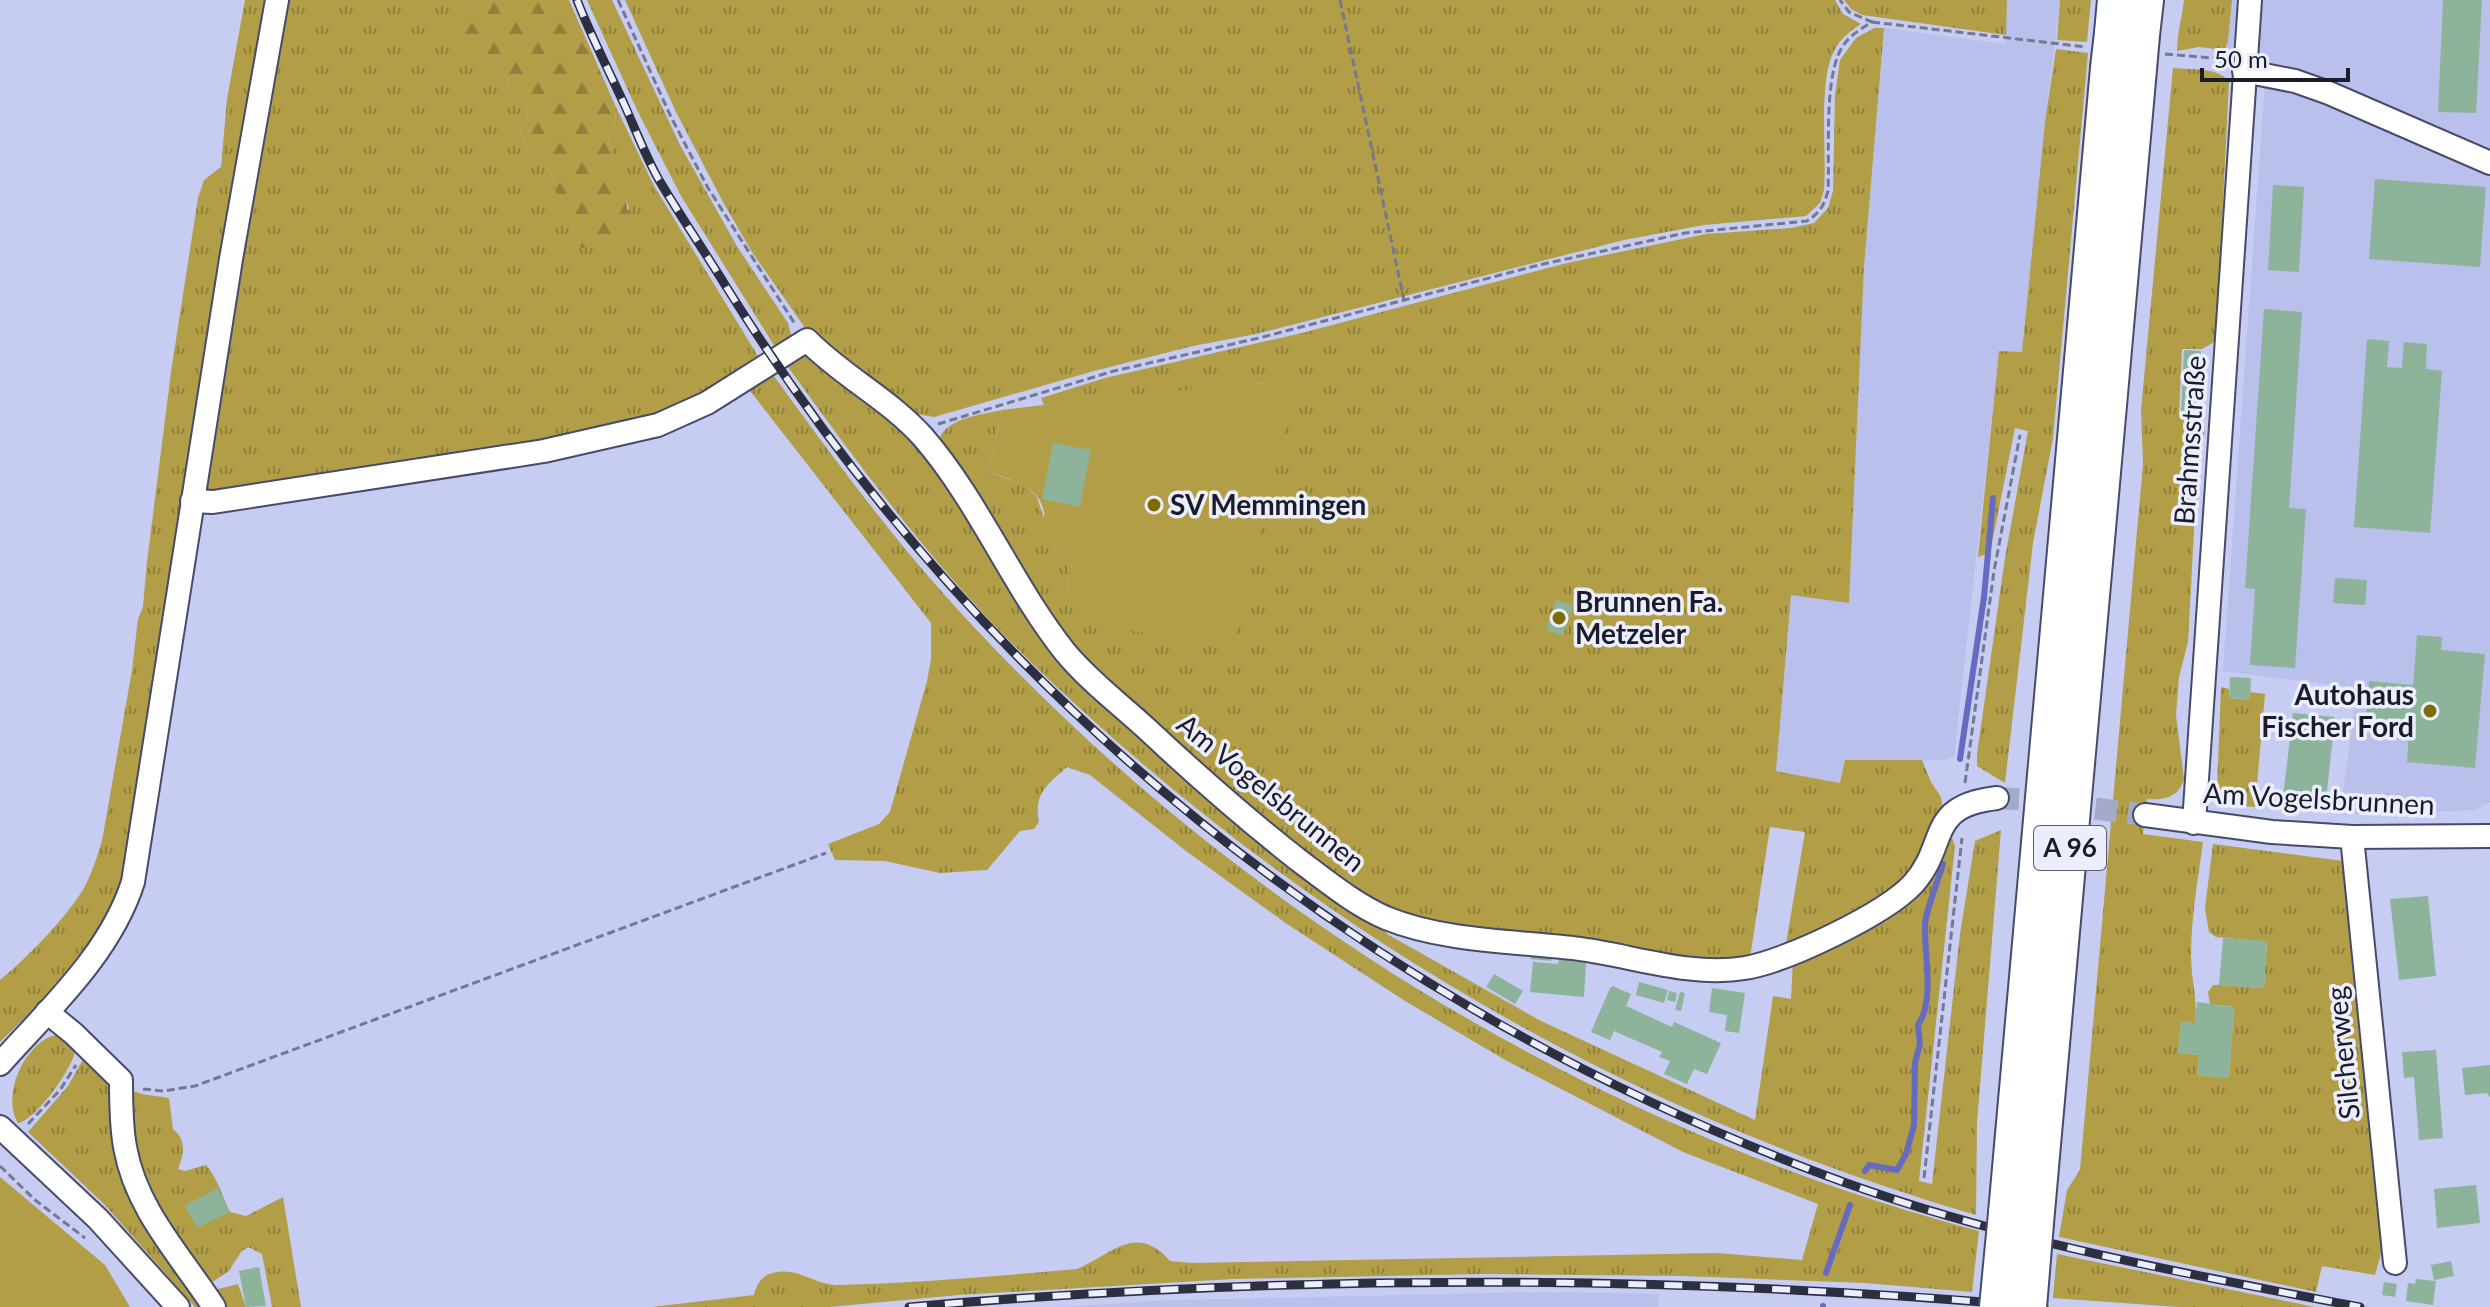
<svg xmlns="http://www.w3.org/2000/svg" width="2490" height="1307" font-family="Lato,sans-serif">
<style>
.built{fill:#b9c0ec}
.grass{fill:url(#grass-tufts)}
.forest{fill:url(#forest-firs)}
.green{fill:#b19e46}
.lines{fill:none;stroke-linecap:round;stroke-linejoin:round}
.stream{stroke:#646bc1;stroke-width:6}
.building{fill:#8db39b}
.minor-tunnel{stroke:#a4a9ca;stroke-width:22;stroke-dasharray:22 11;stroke-linecap:butt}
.minor-casing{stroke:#464b6b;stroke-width:26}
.highway-casing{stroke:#464b6b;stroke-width:38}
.path{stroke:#747893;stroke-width:3;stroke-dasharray:8 4;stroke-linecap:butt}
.minor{stroke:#fff;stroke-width:22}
.highway{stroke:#fff;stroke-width:34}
.rail-casing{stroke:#2c2f40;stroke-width:9}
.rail{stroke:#eceefe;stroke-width:6;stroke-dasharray:18;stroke-linecap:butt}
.highway-bridge-casing{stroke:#464b6b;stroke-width:38;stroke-linecap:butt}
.highway-bridge{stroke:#fff;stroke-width:34}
.poi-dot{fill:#7d6c06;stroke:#eceefe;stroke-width:3}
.labels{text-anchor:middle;stroke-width:7;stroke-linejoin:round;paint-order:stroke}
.shield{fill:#eceefe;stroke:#595b6a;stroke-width:2}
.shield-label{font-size:26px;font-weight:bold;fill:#1a1c2a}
.street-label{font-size:28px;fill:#1a1c2a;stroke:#eceefe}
.poi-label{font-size:28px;font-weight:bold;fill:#1a1c2a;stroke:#eceefe;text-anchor:start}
</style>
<defs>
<pattern id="grass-tufts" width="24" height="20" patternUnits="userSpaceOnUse" patternTransform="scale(2)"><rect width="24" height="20" fill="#b19e46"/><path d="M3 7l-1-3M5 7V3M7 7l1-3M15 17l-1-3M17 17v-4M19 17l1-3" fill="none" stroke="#8f803b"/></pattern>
<pattern id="forest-firs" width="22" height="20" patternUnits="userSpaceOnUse" patternTransform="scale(2)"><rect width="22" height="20" fill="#b19e46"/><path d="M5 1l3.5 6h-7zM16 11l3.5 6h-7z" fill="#8f803b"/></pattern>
</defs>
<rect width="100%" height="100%" fill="#c6ccf2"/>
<g class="built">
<path d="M2007,0H2060L2045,122L2022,352H1999L1954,757L1945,760H1845L1840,783L1776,771L1791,595L1849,602L1864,267L1884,28L2005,44Z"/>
<path d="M2232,0H2490V154L2225,50L2228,41Z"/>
<path d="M2265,82L2297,89L2490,168V802L2475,810L2340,815L2357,688L2223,671Z"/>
<path d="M1542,1292L1658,1294V1307H1056L1175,1300Z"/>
</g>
<g class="grass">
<path d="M245,0H268L126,876C122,888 119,900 113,911C90,957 37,1006 0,1042V980C26,959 67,917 84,888C92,873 97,857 102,841L132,670L138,619L143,607L147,562L171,372L198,198L204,180L221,167L227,99Z"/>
<path d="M286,0H477L471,11L503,70L511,91L525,102L528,119L520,132L529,154L545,159L581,248L629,209L608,139L616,123L615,105L654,186L761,361L676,409L617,430L213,493L208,490L204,483Z"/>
<path d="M587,0H612L680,145L738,248L788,323L791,335L775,347L681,196L637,110Z"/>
<path d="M625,0H1835L1843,14L1861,24C1850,31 1840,39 1834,51C1818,82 1827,153 1824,190L1820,203L1806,216L1704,225L1624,240L1256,334L1193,346L1094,371L934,417L912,413L810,335L752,252L723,202L676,112Z"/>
<path d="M1844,0H2007L2006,35L1862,15L1851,9Z"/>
<path d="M2060,0H2091L2087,42L2057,40Z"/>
<path d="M2184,0H2232L2228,41L2225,50L2199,47L2177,51C2177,33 2182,18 2184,0Z"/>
<path d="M1874,28H1884L1864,267L1849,603L1791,595L1776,771L1840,783L1845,760H1922L1931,782L1941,797L1943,809L1915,867L1897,889L1785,949L1805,832L1770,827L1750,958L1743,960L1697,959L1454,927L1396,914L1326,873L1081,659L938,443C943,418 981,415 1002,410L988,472L1025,485L1037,497L1054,549L1073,559L1066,593L1264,383L1044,405L1041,398L1105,378L1302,333L1567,263L1706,234L1791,228L1814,223L1828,208L1833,191L1835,94L1840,60L1856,38Z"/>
<path d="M2056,49L2088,53L2053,438L2033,543L2005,783L1977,766V754L2005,558L2028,431L2015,428L1990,553L1978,557L1999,351L2022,352L2045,122Z"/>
<path d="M2173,68C2190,70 2220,67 2229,82L2216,341L2202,349H2182L2179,414L2199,416L2205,426L2194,530L2188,642L2179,677L2176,715L2184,779C2178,798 2165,800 2147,799L2143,834L2203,842C2198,879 2191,918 2191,955C2191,980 2198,1000 2195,1023L2181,1022L2178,1053L2199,1055L2198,1075L2229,1078L2234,1007L2210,1004L2208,992L2213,985H2219L2264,988L2267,942L2216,937L2209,932L2205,908L2213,844L2343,861L2358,984L2383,1246L2375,1275L2322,1266L2316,1292L2059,1237L2067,1190L2080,1170L2143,464L2141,410Z"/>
<path d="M801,356H812L890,416L938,469L1047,644L1379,921L1387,934L1541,1021L1755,1120L1773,996L1791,999L1793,961L1847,935L1951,835L1955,846L1919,1181L1932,1184L1960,934L1975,841L2001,830L1977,1123L1976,1215C1620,1111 1309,928 1041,672C945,581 865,474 788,367Z"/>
<path d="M771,372C823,444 876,516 934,583C1207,893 1579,1125 1979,1231L1972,1292L1865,1283L1682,1276L1485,1274L1233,1279L959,1295L829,1307H652L754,1295C756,1287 760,1279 767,1275C794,1263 813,1285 838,1285C918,1283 998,1276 1077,1269C1114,1253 1136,1223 1170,1261L1192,1263L1717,1253L1802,1260L1818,1204L1683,1152L1507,1061L1405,1001L1287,924L1186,851L1090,775L1067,767C1048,784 1033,794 1039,822L1034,829L1020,831L987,870L940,873L885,861L835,860L828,844L879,824L890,812L927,681L931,659V623L747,387Z"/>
<path d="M2221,687L2229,689V698L2249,700L2250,692L2265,694L2255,807C2237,806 2224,806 2217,789Z"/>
<path d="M61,1034L76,1047C75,1066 35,1121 18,1123C0,1094 27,1037 61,1034Z"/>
<path d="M86,1054L112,1079L116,1132L207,1307H195L104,1204L28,1132L68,1086Z"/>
<path d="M127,1089L142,1094L169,1098L173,1129C187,1141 184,1153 178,1169L185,1171L206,1165C217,1177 222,1196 230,1212L246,1216L283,1197L301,1307H272L262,1254L248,1247L241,1252L229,1271L211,1283L200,1278L141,1180Z"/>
<path d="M2057,1254L2315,1307H2179L2053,1298Z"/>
<path d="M238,1284L246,1307H221L216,1293L218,1289Z"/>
</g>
<path class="forest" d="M477,0H569L615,105L616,123L608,139L625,190L629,223L597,247L581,248L545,160L529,154L520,132L528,119L525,102L511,91L503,70L477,69L463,47L457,22L471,11Z"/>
<g class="green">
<path d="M1270,354L1301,361L1232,651L1090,622L1066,593L1073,559L1054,549L1041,532C1042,527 1045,518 1044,513C1041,486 1009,479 988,472L1002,410L1100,398L1264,383Z"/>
<path d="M0,1177L105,1265L130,1307H0Z"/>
</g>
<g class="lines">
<g class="stream">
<path d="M1960,759L1984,597L1993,498"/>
<path d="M1865,1171L1869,1165L1897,1170L1906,1154L1914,1125L1915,1063L1920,1044L1918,1025C1935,1001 1924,954 1925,925C1925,913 1939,878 1943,864"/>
<path d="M1826,1273L1850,1205"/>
<path d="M1823,1307V1306"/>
</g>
</g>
<g class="building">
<path d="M2443,0H2482L2476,113L2438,112Z"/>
<path d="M2375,179L2486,187L2480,267L2369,259Z"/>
<path d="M2273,185L2304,187L2299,272L2268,270Z"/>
<path d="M2264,309L2302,312L2289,508L2306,509L2295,668L2250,665L2255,589L2245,588Z"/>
<path d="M2367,339L2389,341L2387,367L2402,368L2404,342L2427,344L2426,369L2442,371L2430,533L2354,527Z"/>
<path d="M2184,350L2201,351L2198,414L2181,413Z"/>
<path d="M1053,443L1091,450L1080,507L1042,499Z"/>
<path d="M2335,578L2367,580L2365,605L2333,603Z"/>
<path d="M1556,600L1573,606L1563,636L1546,630Z"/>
<path d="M2417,635L2442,637L2441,650L2485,654L2475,768L2407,762L2409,731L2365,727L2369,681L2413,685Z"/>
<path d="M2230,677L2251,678L2250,700L2229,698Z"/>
<path d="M2293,713L2335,717L2326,801L2283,797Z"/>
<path d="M2428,896L2436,976L2399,980L2390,899Z"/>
<path d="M2223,938L2267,941L2264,988L2219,985Z"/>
<path d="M1532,950L1552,952L1551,961L1531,959Z"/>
<path d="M1559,959L1586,962L1584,997L1530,992L1533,962L1558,964Z"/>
<path d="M1494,974L1523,991L1515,1004L1486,987Z"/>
<path d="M1639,982L1668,990L1664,1003L1636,995Z"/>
<path d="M1613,986L1631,994L1626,1006L1672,1027L1674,1022L1721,1043L1707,1074L1694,1069L1687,1084L1664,1074L1670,1061L1659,1057L1662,1052L1614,1031L1610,1040L1591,1032L1610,988Z"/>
<path d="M1712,988L1745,993L1739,1033L1725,1031L1727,1015L1709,1012Z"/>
<path d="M1669,991L1677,993L1675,1002L1667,1000Z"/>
<path d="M1680,992L1685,993L1681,1011L1675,1010Z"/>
<path d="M2197,1002L2234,1007L2229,1078L2197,1075L2199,1055L2178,1053L2181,1022L2195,1023Z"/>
<path d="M2436,1050L2443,1138L2419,1140L2414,1077L2404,1078L2402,1052Z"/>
<path d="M2490,1065V1098L2487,1093L2465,1095L2462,1068Z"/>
<path d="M2476,1185L2480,1223L2437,1228L2434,1189Z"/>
<path d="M218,1188L230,1212L197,1228L185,1205Z"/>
<path d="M2451,1261L2454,1276L2434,1280L2431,1265Z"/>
<path d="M259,1267L266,1306L246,1307L239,1271Z"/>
<path d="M2416,1279L2436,1281L2433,1305L2406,1301L2408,1283L2415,1284Z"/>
<path d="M2384,1282L2397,1284L2395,1297L2382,1295Z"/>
</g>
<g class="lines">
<path class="minor-tunnel" d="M1997,798L2031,800L2145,815"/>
<g class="minor-casing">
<g id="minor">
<path d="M2244,71L2295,81L2329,93L2490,163"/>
<path d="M192,501L213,502L544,451L658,425L707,403L807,340C842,376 889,399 923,437C979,502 1012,585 1065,652C1089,681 1121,705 1148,730C1196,775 1245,818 1297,859C1325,880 1354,904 1386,918C1445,942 1517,941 1580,949C1633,956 1691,977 1745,968C1787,961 1885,914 1913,884C1949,844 1925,806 1997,798"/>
<path d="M2145,815L2272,832L2352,837L2490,836"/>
<path d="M2194,823L2250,0"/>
<path d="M2352,837L2395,1263"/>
<path d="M47,1012L74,1034L121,1080C121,1102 121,1125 125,1147C136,1210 181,1256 214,1307"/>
<path d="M0,1064C49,1009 110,954 133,882L231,259L277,0"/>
<path d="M0,1127L98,1219L178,1307"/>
</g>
</g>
<g class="highway-casing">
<g id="highway">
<path d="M2112,33L2115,0"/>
<path d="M2142,35L2146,0"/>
<path d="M2006,1213L2108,68"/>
<path d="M2036,1223L2139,69"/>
</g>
</g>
<g class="path">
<path d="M618,0L671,117L708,188L795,324"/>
<path d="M1340,0L1404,300"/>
<path d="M1872,22L2086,47"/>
<path d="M2165,54L2225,59"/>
<path d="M938,424L1114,371L1259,338L1539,265L1685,233L1807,221C1820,213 1824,205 1828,191C1830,154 1823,75 1843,46C1850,35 1861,29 1872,22L1849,12L1840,0"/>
<path d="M1965,783L1994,571L2020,435"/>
<path d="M143,1089L163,1091L195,1086L826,853"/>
<path d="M28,1124L60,1090L76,1065"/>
<path d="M0,1166L35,1200L85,1238"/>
<path d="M1924,1178L1962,838"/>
</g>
<use href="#minor" class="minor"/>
<use href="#highway" class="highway"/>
<g class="rail-casing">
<g id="rail">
<path d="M577,0C591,36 609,71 625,106C636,131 646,157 659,180C681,217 705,252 727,288C986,702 1364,1001 1819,1173C1993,1239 2177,1272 2360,1307"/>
<path d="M909,1307C1286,1274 1667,1274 2044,1307"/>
</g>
</g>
<use href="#rail" class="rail"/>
<g class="highway-bridge-casing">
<g id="highway-bridge">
<path d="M2108,68L2112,33"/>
<path d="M2139,69L2142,35"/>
<path d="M1997,1307L2006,1213"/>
<path d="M2029,1307L2036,1223"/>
</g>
</g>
<use href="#highway-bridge" class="highway-bridge"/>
</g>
<g class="poi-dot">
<circle cx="1154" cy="505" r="8"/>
<circle cx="1559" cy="618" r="8"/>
<circle cx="2430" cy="711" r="8"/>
</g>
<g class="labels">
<rect class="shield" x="2034" y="826" width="72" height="44" rx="6"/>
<g class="shield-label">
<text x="2070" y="857">A 96</text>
</g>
<g class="street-label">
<text transform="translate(2190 440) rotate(-86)" y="10">Brahmsstraße</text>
<text transform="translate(1271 793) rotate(39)" y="10">Am Vogelsbrunnen</text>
<text transform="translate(2319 799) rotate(3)" y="10">Am Vogelsbrunnen</text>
<text transform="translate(2343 1053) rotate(-96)" y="10">Silcherweg</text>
</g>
<g class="poi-label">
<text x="1170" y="515">SV Memmingen</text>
<text x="1575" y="612">Brunnen Fa.<tspan x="1575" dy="32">Metzeler</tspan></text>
<text x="2414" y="705" text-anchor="end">Autohaus<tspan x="2414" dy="32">Fischer Ford</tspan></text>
</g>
</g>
<path d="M2202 68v12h146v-12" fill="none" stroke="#1a1c2a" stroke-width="4"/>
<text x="2214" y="68" font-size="24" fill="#1a1c2a" stroke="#eceefe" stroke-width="6" paint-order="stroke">50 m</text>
</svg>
